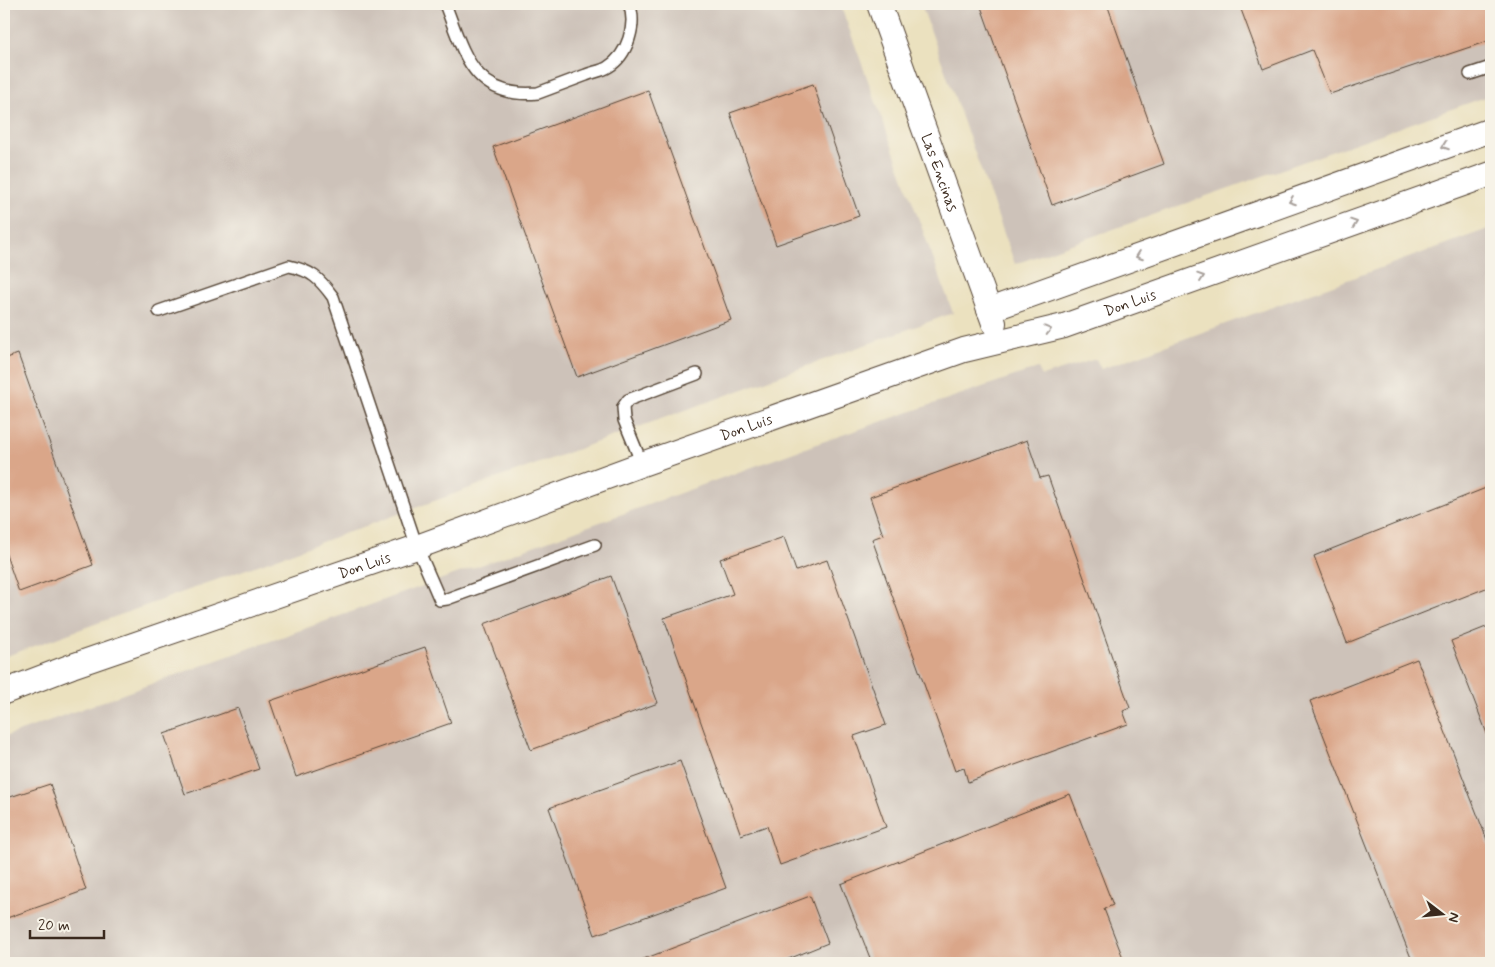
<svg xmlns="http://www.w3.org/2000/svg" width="1495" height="967" font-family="Mynerve,sans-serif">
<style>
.industrial{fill:#cdc2b9}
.building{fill:#daa689}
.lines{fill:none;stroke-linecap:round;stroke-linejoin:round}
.service-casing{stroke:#554536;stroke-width:14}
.minor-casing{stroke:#554536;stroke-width:26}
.service{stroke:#fff;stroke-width:11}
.minor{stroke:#fff;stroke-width:24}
.oneway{stroke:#a79f9a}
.labels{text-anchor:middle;stroke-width:4;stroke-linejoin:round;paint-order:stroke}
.street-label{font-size:15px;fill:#3b2a1e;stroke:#f7f3e8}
</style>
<rect width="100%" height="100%" fill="#f7f3e8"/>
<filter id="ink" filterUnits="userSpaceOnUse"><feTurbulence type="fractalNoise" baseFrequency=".02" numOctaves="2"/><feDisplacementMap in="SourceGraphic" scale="10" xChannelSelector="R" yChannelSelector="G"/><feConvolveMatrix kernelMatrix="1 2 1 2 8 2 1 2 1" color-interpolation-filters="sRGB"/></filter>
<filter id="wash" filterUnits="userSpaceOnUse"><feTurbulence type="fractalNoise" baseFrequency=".0096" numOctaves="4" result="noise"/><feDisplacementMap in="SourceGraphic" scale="20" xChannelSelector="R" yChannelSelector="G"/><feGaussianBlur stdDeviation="1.12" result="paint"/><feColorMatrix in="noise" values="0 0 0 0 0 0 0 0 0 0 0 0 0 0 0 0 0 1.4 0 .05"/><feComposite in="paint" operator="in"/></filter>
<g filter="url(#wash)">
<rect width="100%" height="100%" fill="#ebe1bf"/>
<g class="industrial">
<path d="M4,4H840L953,313L4,657Z"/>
<path d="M921,4H1491V95L1015,264Z"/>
<path d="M1491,228V963H4V737L822,442L1038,368L1042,376L1096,359L1101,369Z"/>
</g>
<g id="blocks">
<g class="building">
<path d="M980,4H1107L1164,164L1052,205Z"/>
<path d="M1239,4H1491V40L1330,94L1312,50L1263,69Z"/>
<path d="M813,84L859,216L776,245L730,113Z"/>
<path d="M648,90L731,320L577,377L493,147Z"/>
<path d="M18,354L93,565L19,592L4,549V359Z"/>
<path d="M1027,440L1040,478L1048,476L1130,708L1123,711L1128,724L968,782L964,768L955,771L872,539L883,535L870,497Z"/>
<path d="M1491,486V586L1347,643L1314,556Z"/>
<path d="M784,537L796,571L827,560L886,725L854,736L886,827L780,865L767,826L741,835L664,618L733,594L720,559Z"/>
<path d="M611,576L658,703L531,750L484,624Z"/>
<path d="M1491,625V744L1451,641Z"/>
<path d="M425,647L451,723L296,777L270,701Z"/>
<path d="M1417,659L1491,850V963H1413L1310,701Z"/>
<path d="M238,708L259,769L185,794L164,734Z"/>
<path d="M680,761L726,888L595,935L549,808Z"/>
<path d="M50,784L86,890L4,919V799Z"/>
<path d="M1070,794L1113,905L1104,909L1125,963H872L841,884Z"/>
<path d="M810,896L828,943L786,960L788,963H633Z"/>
</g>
</g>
</g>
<g filter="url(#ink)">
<use href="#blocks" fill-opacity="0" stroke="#554536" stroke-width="1"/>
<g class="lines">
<g class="service-casing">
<g id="service">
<path d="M445,4C464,53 473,99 538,93C554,87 570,81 586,75C593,72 602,71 608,67C628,55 637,24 629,4"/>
<path d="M1470,74L1491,67"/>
<path d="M159,311L289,266C312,271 319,278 333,297L417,547L440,600L447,599L595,545"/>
<path d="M642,464L624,420L623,407L628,400L697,374"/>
</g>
</g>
<g class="minor-casing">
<g id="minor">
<path id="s1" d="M879,4L994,323"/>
<path d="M989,310L1491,130"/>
<path id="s2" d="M4,692L72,666L417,547L642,464L964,350L1064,326L1491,174"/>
</g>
</g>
<use href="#service" class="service"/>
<use href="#minor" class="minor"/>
</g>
<defs><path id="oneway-chevron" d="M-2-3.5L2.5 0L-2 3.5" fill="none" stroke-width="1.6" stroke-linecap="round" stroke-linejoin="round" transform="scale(1.25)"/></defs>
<g class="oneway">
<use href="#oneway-chevron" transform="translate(1445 146) rotate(160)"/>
<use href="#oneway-chevron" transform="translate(1292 201) rotate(160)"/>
<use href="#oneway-chevron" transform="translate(1354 223) rotate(-19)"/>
<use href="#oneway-chevron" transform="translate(1139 256) rotate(160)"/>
<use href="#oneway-chevron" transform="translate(1201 277) rotate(-19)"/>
<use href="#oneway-chevron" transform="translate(1048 330) rotate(-15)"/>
</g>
</g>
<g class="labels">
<g class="street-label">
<text dy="5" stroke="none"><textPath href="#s1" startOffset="179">Las Encinas</textPath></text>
<text dy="5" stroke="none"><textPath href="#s2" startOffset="1192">Don Luis</textPath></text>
<text dy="5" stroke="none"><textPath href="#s2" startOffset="788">Don Luis</textPath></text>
<text dy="5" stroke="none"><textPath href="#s2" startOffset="382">Don Luis</textPath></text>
</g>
</g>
<rect width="1495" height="967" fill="none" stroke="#f7f3e8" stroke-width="20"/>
<g transform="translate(1442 914) rotate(106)" stroke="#f7f3e8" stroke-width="4" paint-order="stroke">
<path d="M0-4L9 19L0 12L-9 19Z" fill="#3b2a1e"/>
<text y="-8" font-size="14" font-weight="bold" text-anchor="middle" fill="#3b2a1e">N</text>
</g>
<path d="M30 930v8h74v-8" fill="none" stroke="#3b2a1e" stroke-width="2.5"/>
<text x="38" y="930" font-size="15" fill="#3b2a1e" stroke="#f7f3e8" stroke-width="4" paint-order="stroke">20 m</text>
</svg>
